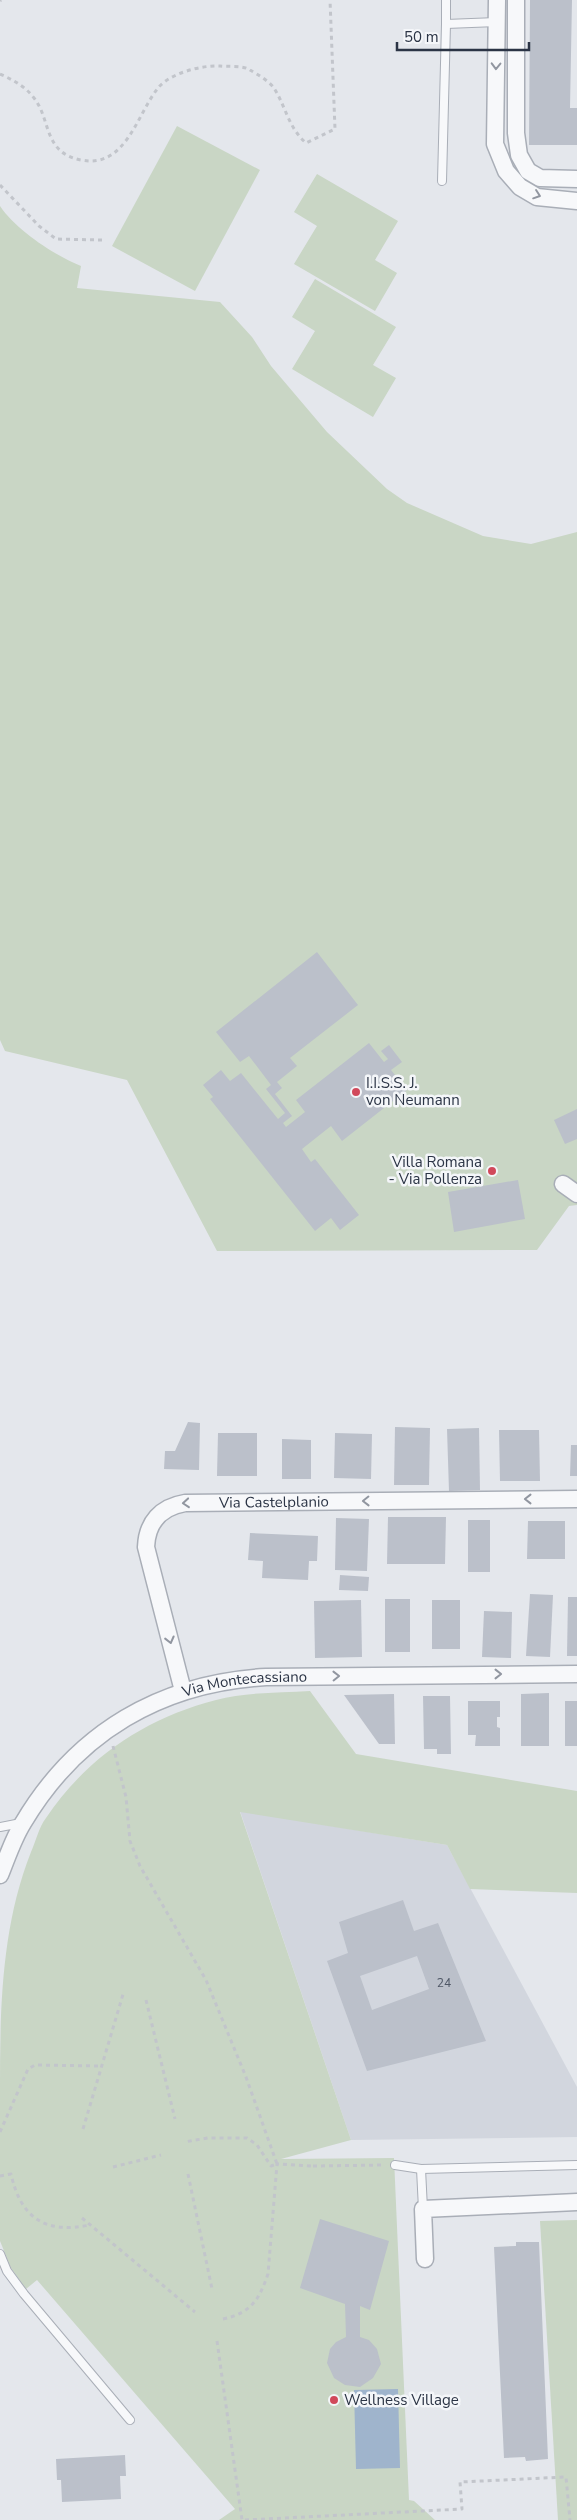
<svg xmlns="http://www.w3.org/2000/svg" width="577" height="2520" font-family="'Nunito Sans',sans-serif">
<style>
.built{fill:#d2d6de}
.green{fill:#c9d6c5}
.water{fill:#9fb4cc}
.building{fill:#bbc0ca;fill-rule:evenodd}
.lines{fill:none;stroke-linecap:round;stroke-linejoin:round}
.lane-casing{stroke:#a9aeb7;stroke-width:10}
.street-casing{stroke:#a9aeb7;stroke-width:19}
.path{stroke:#c2c5cb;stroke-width:3;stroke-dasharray:4 4;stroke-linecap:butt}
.lane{stroke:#f7f8fa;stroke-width:8}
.street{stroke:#f7f8fa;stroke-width:16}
.oneway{stroke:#9196a0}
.poi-dot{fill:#d1495b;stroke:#f4f6f9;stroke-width:2}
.labels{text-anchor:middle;stroke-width:5;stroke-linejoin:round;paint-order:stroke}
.number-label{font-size:12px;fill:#4f5766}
.poi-label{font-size:15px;fill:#2b3445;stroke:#f4f6f9;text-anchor:start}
.street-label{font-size:15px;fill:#2b3445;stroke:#f4f6f9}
</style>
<rect width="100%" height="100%" fill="#e4e7ec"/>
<path class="built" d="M240,1811L447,1845L577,2087V2137L351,2140Z"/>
<g class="green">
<path d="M177,126L260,170L195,291L112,246Z"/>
<path d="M317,174L398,221L375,260L397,273L375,311L294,264L317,226L294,212Z"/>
<path d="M0,206C16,230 54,255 81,266L77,288L220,302L252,337L271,366L327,432L387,489L407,503L483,536L531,544L577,532V1205L569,1206L537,1250L217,1251L127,1080L5,1051L0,1040Z"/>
<path d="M315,279L396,327L373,365L396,378L373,417L292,369L315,331L292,317Z"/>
<path d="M310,1691L356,1754L577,1791V1893L470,1889L447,1845L240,1812L351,2140L281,2159L394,2158L409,2500L414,2501L435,2520H219L235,2509L37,2280L26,2289L11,2268L0,2241C0,2191 0,2141 0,2090C0,2010 1,1928 31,1852C36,1841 39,1827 46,1818C87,1757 146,1718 216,1700C245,1692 279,1693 310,1691Z"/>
<path d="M577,2220V2520H558L540,2221Z"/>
</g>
<path class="water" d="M398,2389L400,2468L356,2469L354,2390Z"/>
<g class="building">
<path d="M530,0H572L570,108H577V145H529Z"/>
<path d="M317,952L358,1005L290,1058L297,1066L277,1082L282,1088L275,1094L292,1116L283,1123L286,1127L305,1112L296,1100L369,1043L384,1062L388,1059L381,1051L389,1045L402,1062L391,1070L407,1090L342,1141L331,1126L302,1149L311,1162L315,1159L359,1215L340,1230L331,1218L315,1231L210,1099L213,1097L203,1085L221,1070L230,1081L241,1073L278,1119L285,1113L266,1089L271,1085L249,1056L240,1062L216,1032Z"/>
<path d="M577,1109V1139L565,1144L554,1120Z"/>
<path d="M518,1180L525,1219L454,1232L448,1192Z"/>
<path d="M188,1422L200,1423L199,1470L164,1469L165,1451H175Z"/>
<path d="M395,1427L430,1428L429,1485H394Z"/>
<path d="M479,1428L480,1490L449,1491L447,1429Z"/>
<path d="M499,1430H539L540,1481H500Z"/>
<path d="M218,1433H257V1476H217Z"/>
<path d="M335,1433L372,1434L371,1479L334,1478Z"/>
<path d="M282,1439L311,1440V1479H282Z"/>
<path d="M571,1445H577V1476H570Z"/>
<path d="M388,1517H446L445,1564H387Z"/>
<path d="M336,1518L369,1519L367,1571L335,1570Z"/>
<rect x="468" y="1520" width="22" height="52"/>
<path d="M528,1521H565V1559H527Z"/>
<path d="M250,1533L318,1536L317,1561H309L308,1580L262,1578L263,1561L248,1560Z"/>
<path d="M340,1575L369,1577L368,1591L339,1590Z"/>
<path d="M530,1594L553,1595L550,1657L526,1656Z"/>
<path d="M568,1597H577V1656H567Z"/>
<rect x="385" y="1599" width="25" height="53"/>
<path d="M361,1600L362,1657L315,1658L314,1601Z"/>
<rect x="432" y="1600" width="28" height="49"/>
<path d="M484,1611L512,1612L511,1658L482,1657Z"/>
<path d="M549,1693V1746H521V1694Z"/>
<path d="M394,1694L395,1744H379L344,1695Z"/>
<path d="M423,1696H450L451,1754H437V1749H424Z"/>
<path d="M468,1701H500V1717H497V1727L500,1728V1746H475L476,1735H468Z"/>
<rect x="565" y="1701" width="12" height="45"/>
<path d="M403,1900L414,1931L438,1923L486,2041L367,2071L327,1961L348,1953L339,1922ZM417,1956L429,1989L372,2010L360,1976Z"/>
<path d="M320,2219L389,2241L370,2310L360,2306V2337L369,2340L377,2349L381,2364L373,2378L360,2387L345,2385L334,2378L327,2363L330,2349L336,2342L346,2337L345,2304L300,2288Z"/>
<path d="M516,2242H539L548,2459L526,2461L525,2457L504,2458L494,2247L516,2246Z"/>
<path d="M125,2455L126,2476H120L121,2499L62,2502L61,2480H57L56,2459Z"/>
</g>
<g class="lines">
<g class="lane-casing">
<g id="lane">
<path d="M446,0V24L497,22"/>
<path d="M442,181L446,24"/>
<path d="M0,1827L21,1823"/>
<path d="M395,2165L421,2169L577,2165"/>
<path d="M421,2169L423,2209"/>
<path d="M0,2254L7,2271L24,2294L130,2420"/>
</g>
</g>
<g class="street-casing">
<g id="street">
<path d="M497,0L495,144L506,171L520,187L537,197L577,201"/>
<path d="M516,0V133L519,155L528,171L540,178L577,179"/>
<path d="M563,1184L577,1194"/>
<path id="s1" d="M183,1691L146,1547C147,1522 161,1507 185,1503L577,1499"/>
<path id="s2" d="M0,1875C7,1858 13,1839 23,1823C77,1732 161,1683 266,1677L577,1674"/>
<path d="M425,2259L423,2209L577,2202"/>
</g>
</g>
<g class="path">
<path d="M0,1L1,0"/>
<path d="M0,74C13,80 25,86 34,98C51,119 43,153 81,160C126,169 137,114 158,88C170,73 202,65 220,66C229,67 243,65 250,70C257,74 269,81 274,88C286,107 288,127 306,143L335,129L330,0"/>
<path d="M0,185L39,226L56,239L102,240"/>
<path d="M113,1746L126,1797L130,1841L140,1866L206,1980L246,2077L277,2164L271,2166L257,2145L247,2138H208L184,2142"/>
<path d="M146,2000L175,2119"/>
<path d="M83,2129L124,1991"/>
<path d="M0,2132L28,2069L35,2065L102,2066"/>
<path d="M313,2166L385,2165"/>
<path d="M113,2167L161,2155"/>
<path d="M188,2174L212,2289"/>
<path d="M0,2176L11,2174C21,2219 46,2234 90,2225"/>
<path d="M82,2218L195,2312"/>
<path d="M223,2319C251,2313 259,2300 268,2274L277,2164L313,2166"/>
<path d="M217,2341L242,2520"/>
<path d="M245,2520L462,2509L460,2482L566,2477L570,2520"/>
</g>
<use href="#lane" class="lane"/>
<use href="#street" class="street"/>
</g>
<defs><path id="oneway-chevron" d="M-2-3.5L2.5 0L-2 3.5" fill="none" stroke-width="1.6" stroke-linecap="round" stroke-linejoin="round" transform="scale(1.25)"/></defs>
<g class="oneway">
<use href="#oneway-chevron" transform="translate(496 66) rotate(91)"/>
<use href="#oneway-chevron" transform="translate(537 195) rotate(19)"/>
<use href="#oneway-chevron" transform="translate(528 1499) rotate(-180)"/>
<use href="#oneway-chevron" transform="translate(366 1501) rotate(179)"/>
<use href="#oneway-chevron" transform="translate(186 1503) rotate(175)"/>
<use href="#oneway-chevron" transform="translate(170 1640) rotate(76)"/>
<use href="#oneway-chevron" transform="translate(498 1674)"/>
<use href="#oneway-chevron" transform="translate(336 1676) rotate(-1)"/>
</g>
<g class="poi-dot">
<circle cx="356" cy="1092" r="5"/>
<circle cx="492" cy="1171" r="5"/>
<circle cx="334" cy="2400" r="5"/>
</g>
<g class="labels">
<g class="number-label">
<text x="444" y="1987">24</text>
</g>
<g class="poi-label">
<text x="366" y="1088">I.I.S.S. J.<tspan x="366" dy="17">von Neumann</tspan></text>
<text x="482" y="1167" text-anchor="end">Villa Romana<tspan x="482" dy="17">- Via Pollenza</tspan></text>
<text x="344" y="2405">Wellness Village</text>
</g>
<g class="street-label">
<text dy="5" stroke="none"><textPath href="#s1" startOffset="302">Via Castelplanio</textPath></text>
<text dy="5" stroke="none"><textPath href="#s2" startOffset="331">Via Montecassiano</textPath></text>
</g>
</g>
<path d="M397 42v8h132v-8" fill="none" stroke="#2b3445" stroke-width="2.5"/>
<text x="404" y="42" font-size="15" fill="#2b3445" stroke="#f4f6f9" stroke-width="4" paint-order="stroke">50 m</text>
</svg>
